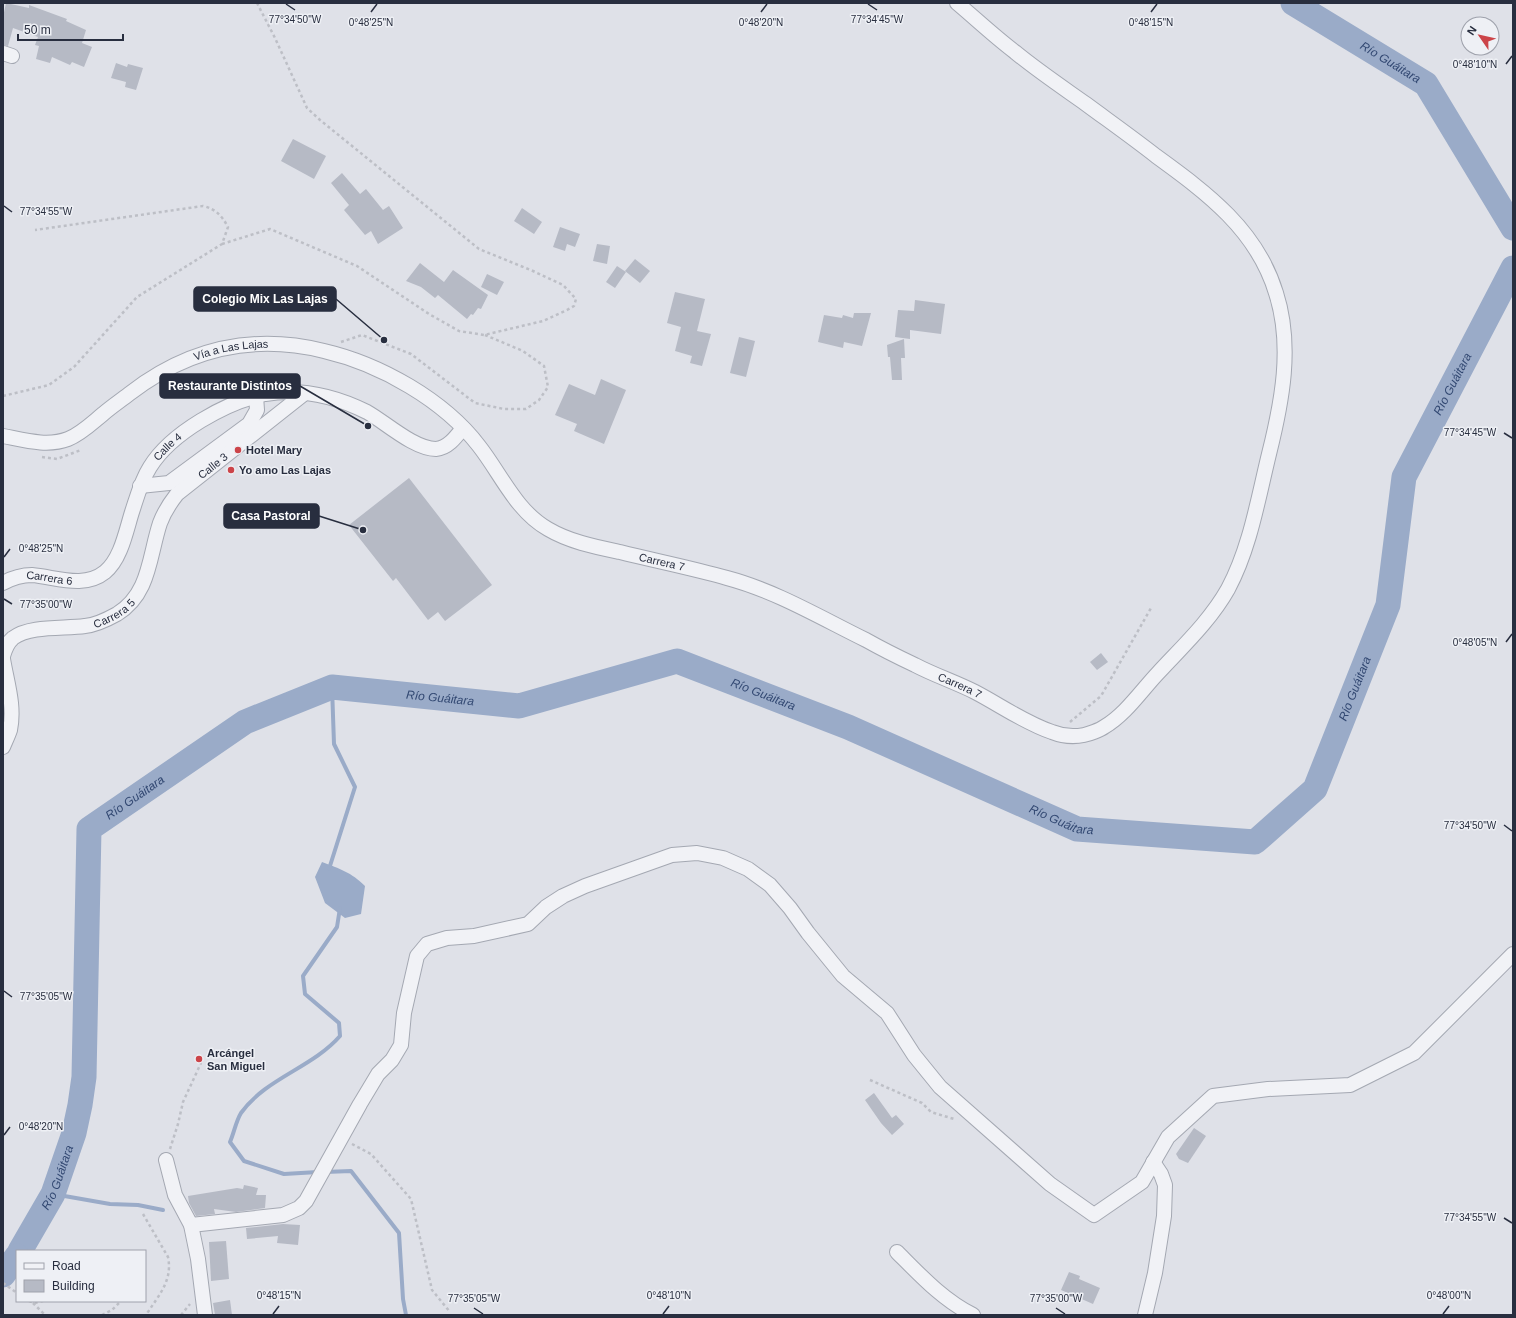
<svg xmlns="http://www.w3.org/2000/svg" width="1516" height="1318" font-family="Arial,sans-serif">
<style>
.water{fill:#9aabc8}
.lines{fill:none;stroke-linecap:round;stroke-linejoin:round}
.stream{stroke:#9aabc8;stroke-width:4}
.river{stroke:#9aabc8;stroke-width:25}
.building{fill:#b6bac5}
.minor-casing{stroke:#a4a8b2;stroke-width:16}
.path{stroke:#bdbfc6;stroke-width:2.5;stroke-dasharray:3 3;stroke-linecap:butt}
.minor{stroke:#f1f2f6;stroke-width:14}
.ticks{fill:none;stroke:#282e3f;stroke-width:1.5}
.poi-dot{fill:#cc4449;stroke:#eef0f5;stroke-width:1.5}
.labels{text-anchor:middle;stroke-width:3;stroke-linejoin:round;paint-order:stroke}
.street-label{font-size:11px;fill:#282e3f;stroke:#eef0f5}
.poi-label{font-size:11px;font-weight:bold;fill:#282e3f;stroke:#eef0f5;text-anchor:start}
.water-label{font-size:12px;font-style:italic;fill:#324872;stroke:#eef0f5}
.ticks-label{font-size:10px;text-anchor:middle;fill:#282e3f;stroke:#eef0f5;stroke-width:3;stroke-linejoin:round;paint-order:stroke}
.leader{fill:none;stroke:#282e3f;stroke-width:1.5}
.callout-dot{fill:#282e3f;stroke:#eef0f5;stroke-width:1.5}
.callout{fill:#282e3f;stroke:#282e3f;stroke-width:1.5}
.callout-label{font-size:12px;text-anchor:middle;font-weight:bold;fill:#fff}
</style>
<rect width="100%" height="100%" fill="#dfe1e8"/>
<path class="water" d="M322,862C340,869 351,872 365,886L361,914L345,918L325,903L315,877Z"/>
<g class="lines">
<g class="stream">
<path d="M329,869L355,787L334,744L332,687"/>
<path d="M318,1172L284,1174L244,1161L230,1142C234,1133 236,1121 241,1113C266,1078 312,1068 340,1036L339,1023L305,994L303,976L337,927L340,908"/>
<path d="M325,1172L351,1171L399,1233L403,1299L406,1315"/>
<path d="M53,1194L110,1204L138,1205L163,1210"/>
</g>
<g class="river">
<path id="s1" d="M1293,3L1426,84L1513,228"/>
<path id="s2" d="M20,1251L53,1194L74,1133L80,1105L84,1077L89,829L245,722L332,687L519,706L677,661L848,727L1077,829L1255,842L1315,789L1388,605L1404,477L1513,268"/>
<path d="M3,1275L17,1256"/>
</g>
</g>
<g class="building">
<path d="M6,3L29,8V5L67,19L66,21L86,30L82,43L92,47L84,67L72,62L70,65L52,57L50,63L36,59L39,46L35,45L38,37L13,28L8,46L3,45V17Z"/>
<path d="M116,63L127,67L128,64L143,68L136,90L125,87L126,82L111,78Z"/>
<path d="M293,139L326,156L314,179L281,161Z"/>
<path d="M342,173L360,194L366,189L383,210L389,206L403,228L378,244L371,231L365,235L344,210L349,205L331,183Z"/>
<path d="M522,208L542,222L534,234L514,221Z"/>
<path d="M560,227L580,234L575,247L567,244L565,251L553,247Z"/>
<path d="M597,244L610,246L607,264L593,261Z"/>
<path d="M635,259L650,271L640,283L625,271Z"/>
<path d="M420,263L444,282L453,270L488,295L481,309L478,308L473,315L471,314L467,319L438,295L435,298L421,287L406,281Z"/>
<path d="M617,266L626,272L615,288L606,282Z"/>
<path d="M487,274L504,282L497,295L481,287Z"/>
<path d="M675,292L705,299L697,331L711,334L702,366L690,363L692,356L675,351L681,327L667,323Z"/>
<path d="M915,300L945,304L941,334L910,330V339L895,337L898,310L914,311Z"/>
<path d="M854,313H871L862,346L844,342L843,348L818,342L824,315L842,318L843,315L853,318Z"/>
<path d="M739,337L755,341L746,377L730,373Z"/>
<path d="M904,339L905,358H901L902,380H892L890,357H888L887,345Z"/>
<path d="M601,379L626,390L604,444L574,431L577,424L555,415L569,384L595,395Z"/>
<path d="M409,478L492,585L445,621L438,612L428,620L396,578L393,581L349,525Z"/>
<path d="M1101,653L1108,662L1097,670L1090,662Z"/>
<path d="M874,1093L892,1118L896,1115L904,1124L892,1135L881,1123L865,1100Z"/>
<path d="M1194,1128L1206,1136L1188,1163L1179,1159L1176,1154Z"/>
<path d="M244,1185L258,1188L256,1195H266L265,1208L236,1212L214,1209L215,1214L196,1216L189,1203L188,1196L237,1188L243,1189Z"/>
<path d="M283,1224L300,1225L298,1245L277,1243L278,1236L247,1239L246,1228Z"/>
<path d="M226,1241L229,1279L211,1281L209,1242Z"/>
<path d="M1069,1272L1080,1276L1079,1279L1100,1288L1093,1304L1061,1290Z"/>
<path d="M230,1300L232,1315H215L213,1303Z"/>
</g>
<g class="lines">
<g class="minor-casing">
<g id="minor">
<path d="M3,53L12,56"/>
<path id="s3" d="M3,436C24,440 47,447 68,439C81,434 92,423 103,414C111,407 120,401 129,394C187,349 251,333 324,351C380,364 444,400 479,446C501,474 516,511 548,529C570,542 596,547 620,552C656,561 692,568 727,578C776,591 821,618 866,640C882,649 898,657 915,665C934,675 955,682 975,692C1000,705 1025,723 1052,732C1062,736 1074,737 1084,735C1089,734 1100,730 1104,727C1125,715 1141,691 1158,673C1182,647 1210,621 1228,589C1250,548 1258,499 1269,454C1282,402 1293,346 1276,293C1257,230 1207,193 1156,156C1133,138 1109,121 1086,104C1062,87 1038,71 1015,52C995,37 976,19 957,3"/>
<path d="M140,486L169,483L249,424L257,410L256,396"/>
<path id="s4" d="M3,583C12,578 22,575 32,575C56,577 84,589 105,572C121,559 126,531 132,512C137,497 141,481 150,467C171,433 226,402 265,394C300,388 335,396 367,412C385,422 414,449 436,449C448,448 456,437 463,428"/>
<path id="s5" d="M3,656C5,649 7,643 13,638C30,625 65,629 85,626C96,625 108,619 117,614C150,594 149,556 160,523C164,512 170,503 177,494L305,393"/>
<path d="M3,659C7,683 15,706 10,730C8,736 5,742 3,747"/>
<path d="M166,1160L175,1195L191,1225L198,1259L205,1315"/>
<path d="M191,1225L283,1215L299,1208L306,1201L360,1104L378,1074L392,1060L401,1045L404,1013L417,956L427,944L447,938L474,936L528,924L546,907L563,896L585,886L672,855L697,853L723,858L748,869L770,885L790,908L808,933L843,976L887,1013L914,1055L940,1087L1050,1184L1094,1215L1142,1182L1168,1137L1213,1096L1268,1089L1350,1085L1414,1053L1513,954"/>
<path d="M897,1252C921,1276 943,1300 973,1315"/>
<path d="M1145,1315L1155,1273L1164,1216L1165,1185L1161,1174L1153,1162"/>
</g>
</g>
<g class="path">
<path d="M222,244L270,229L357,266L429,314L459,331L484,335L543,321L567,310L574,306L576,299L563,285L533,271L479,249L320,120L307,108L275,38L257,3"/>
<path d="M341,342L362,335L411,354L475,403L504,409H526L539,400L548,387L544,366L523,351L485,335"/>
<path d="M3,396L49,385L74,367L137,297L222,244L228,227C222,216 216,209 203,206L35,230"/>
<path d="M42,457L57,459L81,450"/>
<path d="M1070,722L1101,696L1151,608"/>
<path d="M870,1080L922,1103L931,1112L954,1119"/>
<path d="M352,1144L371,1154L411,1199L432,1290L450,1312"/>
<path d="M170,1149L178,1124L183,1102L201,1063"/>
<path d="M143,1214L168,1257C173,1281 158,1296 146,1315"/>
<path d="M3,1283L17,1293"/>
<path d="M29,1301L35,1303L43,1301"/>
<path d="M33,1303L45,1315"/>
<path d="M102,1315L112,1310L121,1301"/>
<path d="M181,1315L190,1304"/>
</g>
<use href="#minor" class="minor"/>
</g>
<path class="ticks" d="M286,4L295,10M868,4L877,10M371,12L377,4M761,12L767,4M1151,12L1157,4M1506,64L1512,56M4,206L12,212M1504,433L1512,438M4,557L10,549M4,599L12,604M1506,642L1512,634M1504,825L1512,831M4,991L12,997M4,1135L10,1127M1504,1218L1512,1223M474,1308L483,1314M1056,1308L1065,1314M273,1314L279,1306M663,1314L669,1306M1443,1314L1449,1306"/>
<g class="poi-dot">
<circle cx="238" cy="450" r="4"/>
<circle cx="231" cy="470" r="4"/>
<circle cx="199" cy="1059" r="4"/>
</g>
<g class="labels">
<g class="street-label">
<text dy="4" stroke="none"><textPath href="#s3" startOffset="255">Vía a Las Lajas</textPath></text>
<text dy="4" stroke="none"><textPath href="#s4" startOffset="248">Calle 4</textPath></text>
<text dy="4" stroke="none"><textPath href="#s5" startOffset="312">Calle 3</textPath></text>
<text dy="4" stroke="none"><textPath href="#s3" startOffset="762">Carrera 7</textPath></text>
<text dy="4" stroke="none"><textPath href="#s4" startOffset="48">Carrera 6</textPath></text>
<text dy="4" stroke="none"><textPath href="#s5" startOffset="127">Carrera 5</textPath></text>
<text dy="4" stroke="none"><textPath href="#s3" startOffset="1086">Carrera 7</textPath></text>
</g>
<g class="poi-label">
<text x="246" y="454">Hotel Mary</text>
<text x="239" y="474">Yo amo Las Lajas</text>
<text x="207" y="1057">Arcángel<tspan x="207" dy="13">San Miguel</tspan></text>
</g>
<g class="water-label">
<text dy="4" stroke="none"><textPath href="#s1" startOffset="114">Río Guáitara</textPath></text>
<text dy="4" stroke="none"><textPath href="#s2" startOffset="2195">Río Guáitara</textPath></text>
<text dy="4" stroke="none"><textPath href="#s2" startOffset="1871">Río Guáitara</textPath></text>
<text dy="4" stroke="none"><textPath href="#s2" startOffset="1163">Río Guáitara</textPath></text>
<text dy="4" stroke="none"><textPath href="#s2" startOffset="827">Río Guáitara</textPath></text>
<text dy="4" stroke="none"><textPath href="#s2" startOffset="491">Río Guáitara</textPath></text>
<text dy="4" stroke="none"><textPath href="#s2" startOffset="1487">Río Guáitara</textPath></text>
<text dy="4" stroke="none"><textPath href="#s2" startOffset="83">Río Guáitara</textPath></text>
</g>
</g>
<g class="ticks-label">
<text x="295" y="23">77°34'50"W</text>
<text x="877" y="23">77°34'45"W</text>
<text x="371" y="26">0°48'25"N</text>
<text x="761" y="26">0°48'20"N</text>
<text x="1151" y="26">0°48'15"N</text>
<text x="1475" y="68">0°48'10"N</text>
<text x="46" y="215">77°34'55"W</text>
<text x="1470" y="436">77°34'45"W</text>
<text x="41" y="552">0°48'25"N</text>
<text x="46" y="608">77°35'00"W</text>
<text x="1475" y="646">0°48'05"N</text>
<text x="1470" y="829">77°34'50"W</text>
<text x="46" y="1000">77°35'05"W</text>
<text x="41" y="1130">0°48'20"N</text>
<text x="1470" y="1221">77°34'55"W</text>
<text x="279" y="1299">0°48'15"N</text>
<text x="669" y="1299">0°48'10"N</text>
<text x="1449" y="1299">0°48'00"N</text>
<text x="474" y="1302">77°35'05"W</text>
<text x="1056" y="1302">77°35'00"W</text>
</g>
<path class="leader" d="M384 340L336 299M368 426L300 386M363 530L319 516"/>
<g class="callout-dot">
<circle cx="384" cy="340" r="4"/>
<circle cx="368" cy="426" r="4"/>
<circle cx="363" cy="530" r="4"/>
</g>
<g class="callout">
<rect x="194" y="287" width="142" height="24" rx="4"/>
<rect x="160" y="374" width="140" height="24" rx="4"/>
<rect x="224" y="504" width="95" height="24" rx="4"/>
</g>
<g class="callout-label">
<text x="265" y="303">Colegio Mix Las Lajas</text>
<text x="230" y="390">Restaurante Distintos</text>
<text x="271" y="520">Casa Pastoral</text>
</g>
<rect width="1516" height="1318" fill="none" stroke="#282e3f" stroke-width="8"/>
<rect x="16" y="1250" width="130" height="52" fill="#eef0f5" stroke="#9fa2ac"/>
<rect x="24" y="1263" width="20" height="6" fill="#f1f2f6" stroke="#9fa2ac"/>
<text x="52" y="1270" font-size="12" fill="#282e3f">Road</text>
<rect x="24" y="1280" width="20" height="12" fill="#b6bac5" stroke="#9fa2ac"/>
<text x="52" y="1290" font-size="12" fill="#282e3f">Building</text>
<g transform="translate(1480 36) rotate(304)"><circle r="19" fill="#eef0f5" stroke="#9fa2ac"/>
<path d="M0-3L7 15L0 10L-7 15Z" fill="#cc4449"/>
<text y="-6" font-size="11" font-weight="bold" text-anchor="middle" fill="#282e3f">N</text>
</g>
<path d="M18 34v6h105v-6" fill="none" stroke="#282e3f" stroke-width="2"/>
<text x="24" y="34" font-size="12" fill="#282e3f" stroke="#eef0f5" stroke-width="3" paint-order="stroke">50 m</text>
</svg>
